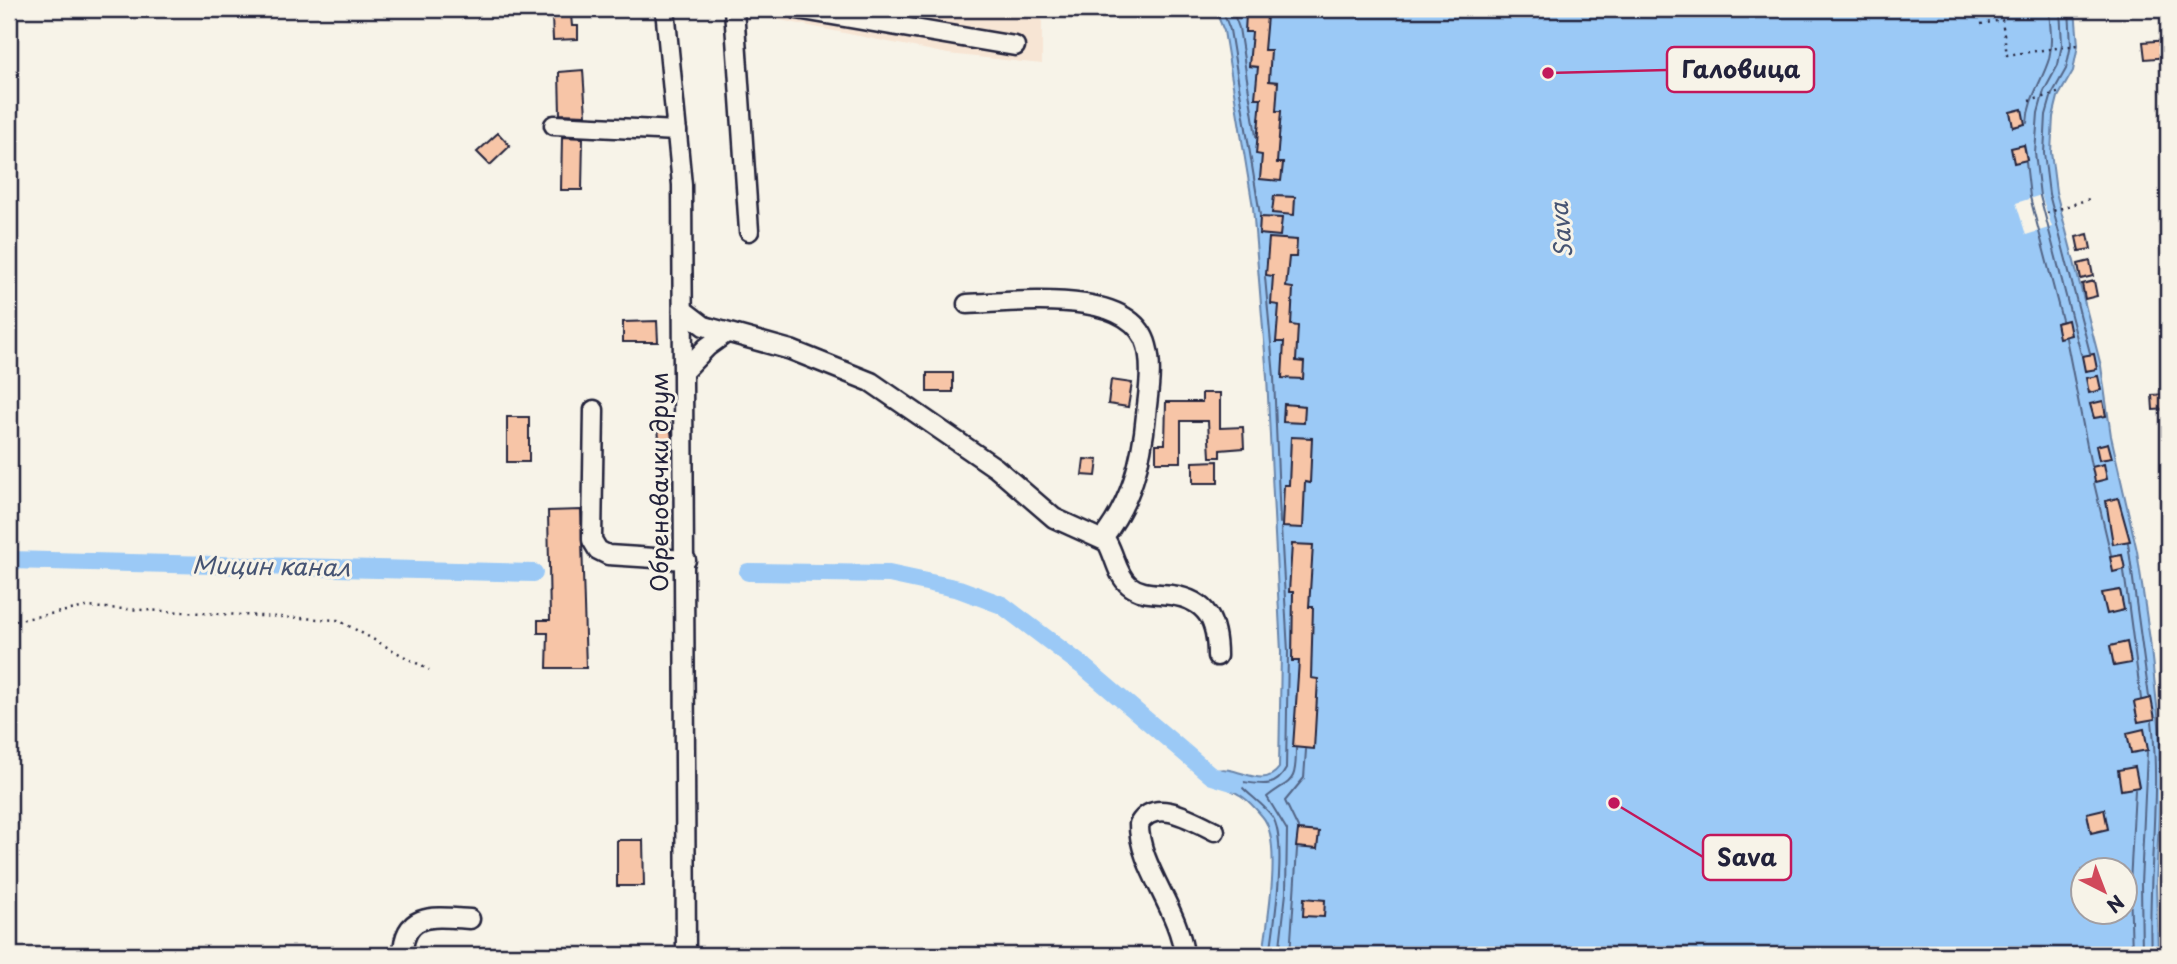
<svg xmlns="http://www.w3.org/2000/svg" width="2177" height="964" font-family="'Playpen Sans',sans-serif">
<style>
.built{fill:#f7e5d4}
.water{fill:#9bc9f6;stroke:#6b86ab;stroke-width:2;fill-rule:evenodd}
.pier{fill:#f7f3e8}
.lines{fill:none;stroke-linecap:round;stroke-linejoin:round}
.shore{stroke:#526586;stroke-width:2}
.canal{stroke:#9bc9f6;stroke-width:18}
.building{fill:#f7c5a7;stroke:#22223b;stroke-width:2}
.minor-casing{stroke:#22223b;stroke-width:23}
.path{stroke:#22223b;stroke-width:2.5;stroke-dasharray:2 5;stroke-linecap:butt}
.minor{stroke:#f7f3e8;stroke-width:18}
.labels{text-anchor:middle;stroke-width:6;stroke-linejoin:round;paint-order:stroke}
.street-label{font-size:23px;fill:#22223b;stroke:#f7f3e8}
.water-label{font-size:24px;font-style:italic;fill:#465473;stroke:#f7f3e8}
.leader{fill:none;stroke:#c2185b;stroke-width:2.5}
.callout-dot{fill:#c2185b;stroke:#f7f3e8;stroke-width:2.5}
.callout{fill:#f7f3e8;stroke:#c2185b;stroke-width:2.5}
.callout-label{font-size:24px;text-anchor:middle;font-weight:bold;fill:#22223b}
</style>
<rect width="100%" height="100%" fill="#f7f3e8"/>
<filter id="ink" filterUnits="userSpaceOnUse"><feTurbulence type="fractalNoise" baseFrequency=".0143" numOctaves="2"/><feDisplacementMap in="SourceGraphic" scale="14" xChannelSelector="R" yChannelSelector="G"/><feConvolveMatrix kernelMatrix="1 2 1 2 8 2 1 2 1" color-interpolation-filters="sRGB"/></filter>
<g filter="url(#ink)">
<path class="built" d="M726,9H1042V64L948,54Z"/>
<path class="water" d="M1215,9H2075L2078,45L2073,71L2058,97L2053,117L2051,152L2056,192L2101,366L2111,436L2137,551L2150,640L2162,752L2156,884L2158,955H1263C1267,924 1283,839 1262,816C1257,810 1250,802 1243,797C1232,789 1220,787 1212,776L1214,771C1236,762 1261,792 1279,768L1281,652L1267,377L1253,207L1224,31ZM2082,870H2124V912H2082Z"/>
<path class="pier" d="M2041,195L2052,227L2026,235L2016,203Z"/>
<g class="lines">
<g class="shore">
<path d="M1222,9L1230,30L1260,215"/>
<path d="M1232,9L1239,28L1256,136"/>
<path d="M2060,9L2062,44L2058,65L2044,91L2038,113L2035,153L2040,196L2081,354"/>
<path d="M2069,9L2071,45L2066,69L2052,94L2046,115L2044,153L2049,194L2090,353"/>
<path d="M2027,123C2028,98 2042,82 2049,59C2053,42 2050,26 2049,9"/>
<path d="M2026,162L2030,197L2062,320"/>
<path d="M1265,277L1274,377L1280,523"/>
<path d="M2066,338L2091,466"/>
<path d="M2094,483L2111,555"/>
<path d="M2128,543L2149,697"/>
<path d="M2124,571L2141,699"/>
<path d="M1298,828L1285,801L1304,778L1306,750"/>
<path d="M1270,955C1274,925 1288,839 1272,816C1263,804 1250,796 1241,786L1244,782C1263,785 1276,788 1286,769L1288,652L1281,528"/>
<path d="M1279,955L1286,893L1287,830L1267,797C1291,778 1296,786 1296,749"/>
<path d="M1290,955L1297,849"/>
<path d="M2132,955L2130,884L2135,790"/>
<path d="M2142,955L2141,884L2147,752"/>
<path d="M2151,955C2147,877 2161,798 2152,721"/>
</g>
<g class="canal">
<path d="M9,560L534,573"/>
<path d="M748,572L889,574L959,589L1002,605L1084,667L1212,776L1235,783"/>
</g>
</g>
<g class="building">
<path d="M1246,14L1267,16L1264,50H1271L1269,81L1278,82L1276,111H1281L1277,163H1283L1281,181L1260,179L1262,155L1256,154L1261,98H1255L1258,67L1249,66L1252,32H1245Z"/>
<path d="M571,15L572,26H578V39L553,40L552,16Z"/>
<path d="M2168,40V57L2145,59L2143,42Z"/>
<path d="M583,70L586,115L560,114L559,72Z"/>
<path d="M2022,109L2025,124L2013,127L2010,112Z"/>
<path d="M498,133L510,146L490,165L477,152Z"/>
<path d="M562,137L583,138L582,190H561Z"/>
<path d="M2024,145L2027,160L2014,163L2011,148Z"/>
<path d="M1274,196L1295,197L1294,215L1272,213Z"/>
<path d="M1260,217L1282,218L1280,236L1259,234Z"/>
<path d="M2088,234L2091,249L2079,251L2076,237Z"/>
<path d="M1269,238L1297,240L1296,257H1289L1286,287L1293,288L1291,325L1298,326L1296,361L1304,362L1303,379L1282,378L1284,342H1276L1279,305L1271,304L1273,276L1266,275Z"/>
<path d="M2090,261L2093,276L2081,279L2078,264Z"/>
<path d="M2094,281L2097,296L2085,299L2082,284Z"/>
<path d="M2068,320L2071,335L2059,338L2056,323Z"/>
<path d="M657,321L658,342H623V322Z"/>
<path d="M2094,354L2097,369L2085,371L2082,356Z"/>
<rect x="927" y="373" width="26" height="19"/>
<path d="M2098,376L2101,390L2089,393L2086,378Z"/>
<path d="M1111,380L1132,383L1128,407L1108,404Z"/>
<path d="M1202,393H1220V428L1243,427L1244,448L1220,450V457H1210L1208,421H1181V462H1156V444H1165L1166,402H1202Z"/>
<path d="M2168,394V409L2153,410L2152,395Z"/>
<path d="M2103,401L2106,416L2094,418L2090,404Z"/>
<path d="M1284,404L1305,406L1304,423L1283,422Z"/>
<rect x="507" y="417" width="22" height="45"/>
<path d="M670,424L672,439L659,440L658,426Z"/>
<path d="M1291,437L1312,438L1310,483L1305,482L1303,528L1282,527L1284,485H1289Z"/>
<path d="M2108,443L2112,458L2099,460L2096,446Z"/>
<path d="M1084,459L1098,460L1096,476L1082,475Z"/>
<path d="M1218,461V483H1193V462Z"/>
<path d="M2104,464L2107,479L2095,482L2092,467Z"/>
<path d="M2118,498L2130,541L2113,544L2106,501Z"/>
<path d="M581,510L586,668H547L548,633H538V620H550L548,511Z"/>
<path d="M1292,544L1313,545L1309,607H1313L1311,678L1318,679L1314,749L1293,747L1299,661H1292L1293,592H1289Z"/>
<path d="M2122,555L2125,569L2113,572L2110,557Z"/>
<path d="M2120,590L2124,610L2107,614L2102,593Z"/>
<path d="M2127,642L2131,663L2114,666L2110,646Z"/>
<path d="M2151,698L2155,719L2138,722L2134,702Z"/>
<path d="M2144,729L2148,750L2131,753L2127,733Z"/>
<path d="M2135,767L2139,787L2121,790L2118,770Z"/>
<path d="M2104,809L2108,829L2091,833L2087,813Z"/>
<path d="M1298,830L1319,832L1317,849L1296,847Z"/>
<path d="M617,840H643L644,886H617Z"/>
<path d="M1304,898L1325,900L1324,917L1303,916Z"/>
</g>
<g class="lines">
<g class="minor-casing">
<g id="minor">
<path d="M665,9L682,185L686,955"/>
<path d="M734,9L749,231"/>
<path d="M797,9L1015,46"/>
<path d="M554,125L677,131"/>
<path d="M967,304C1014,303 1131,286 1147,346C1153,368 1148,394 1146,415C1142,460 1131,503 1102,539"/>
<path d="M683,310L704,326L791,350L871,382L996,468L1054,518L1107,542C1115,556 1117,575 1129,585C1141,595 1156,593 1171,595C1208,600 1217,622 1217,656"/>
<path d="M684,371L707,347L725,334"/>
<path d="M594,410L592,540L598,550L608,555L686,560"/>
<path d="M403,955C403,910 437,917 470,919"/>
<path d="M1184,955C1180,911 1138,865 1139,824C1156,796 1193,821 1215,831"/>
</g>
</g>
<g class="path">
<path d="M1981,24L2002,20L2007,55L2078,45"/>
<path d="M2029,101L2061,92"/>
<path d="M2047,213L2092,198"/>
<path d="M9,622L86,607L338,620L429,670"/>
</g>
<use href="#minor" class="minor"/>
</g>
</g>
<g class="labels">
<g class="street-label">
<text transform="translate(660 482) rotate(-90)" y="8">Обреновачки друм</text>
</g>
<g class="water-label">
<text transform="translate(1562 230) rotate(-95)" y="8">Sava</text>
<text transform="translate(271 567) rotate(1)" y="8">Мицин канал</text>
</g>
</g>
<path class="leader" d="M1548 73L1667 70M1614 803L1703 857"/>
<g class="callout-dot">
<circle cx="1548" cy="73" r="7"/>
<circle cx="1614" cy="803" r="7"/>
</g>
<g class="callout">
<rect x="1667" y="47" width="147" height="45" rx="7"/>
<rect x="1703" y="835" width="88" height="45" rx="7"/>
</g>
<g class="callout-label">
<text x="1741" y="78">Галовица</text>
<text x="1747" y="866">Sava</text>
</g>
<rect width="2177" height="964" fill="none" stroke="#f7f3e8" stroke-width="35"/>
<rect x="18" y="18" width="2142" height="929" fill="none" stroke="#22223b" stroke-width="2.5" filter="url(#ink)"/>
<g transform="translate(2104 891) rotate(138)"><circle r="33" fill="#f7f3e8" stroke="#a29fa3" stroke-width="2"/>
<path d="M0-5L12 26L0 18L-12 26Z" fill="#d1495b"/>
<text y="-10" font-size="19" font-weight="bold" text-anchor="middle" fill="#22223b">N</text>
</g>
</svg>
